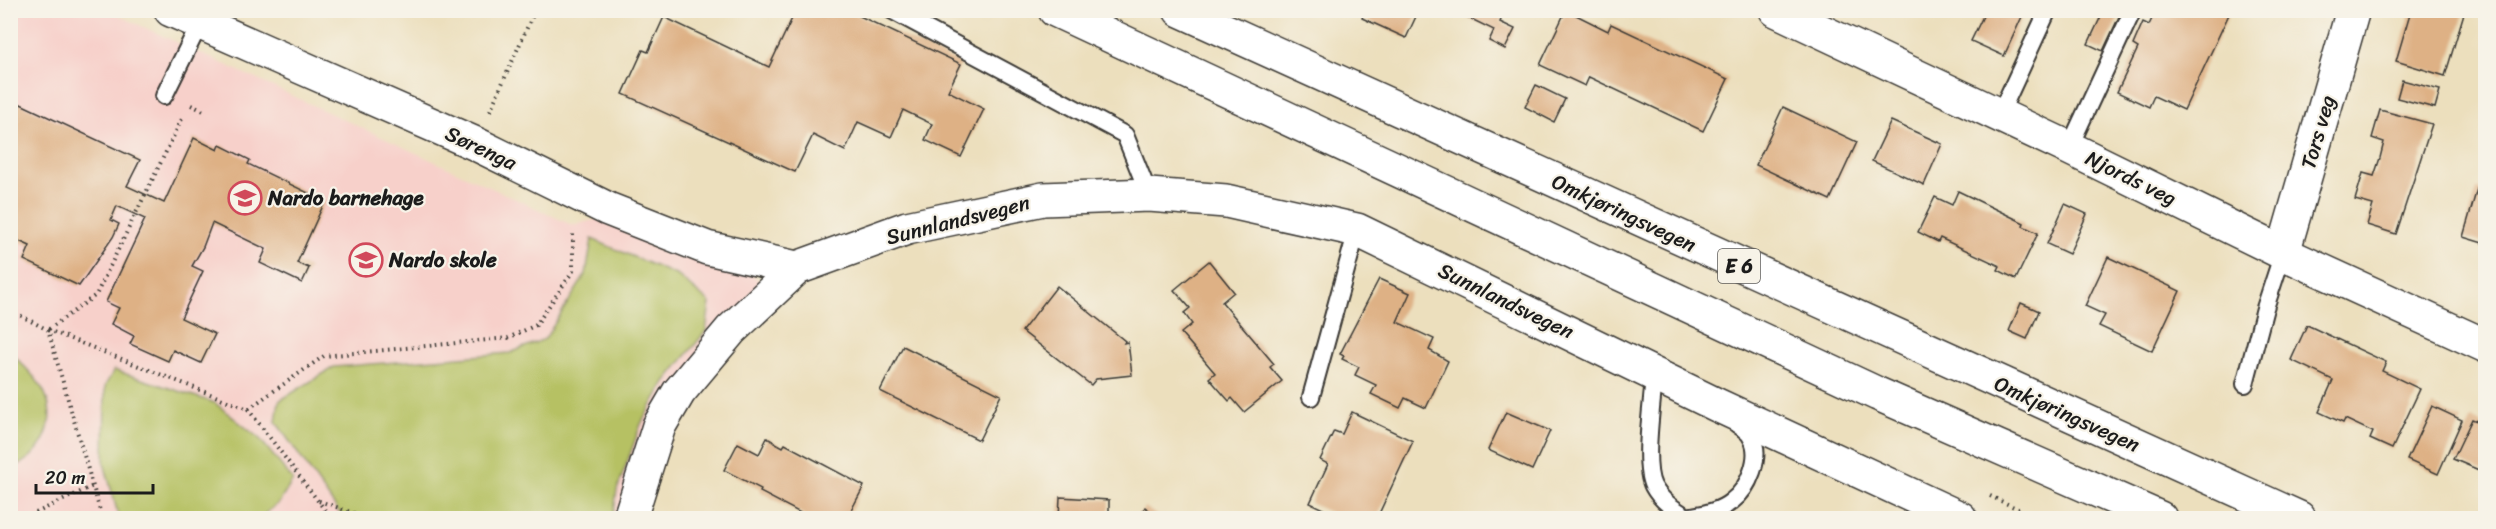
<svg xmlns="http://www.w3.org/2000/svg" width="2496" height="529" font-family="Sriracha,sans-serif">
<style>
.built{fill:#f7d0ca}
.green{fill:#b6c163;stroke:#696e40;stroke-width:1.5}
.building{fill:#deb185}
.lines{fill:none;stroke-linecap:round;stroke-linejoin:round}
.lane-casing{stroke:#3b3934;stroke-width:20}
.street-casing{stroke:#3b3934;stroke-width:36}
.highway-casing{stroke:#3b3934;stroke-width:36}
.path{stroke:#3b3934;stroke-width:4;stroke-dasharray:1.5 4.5;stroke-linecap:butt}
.lane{stroke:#fff;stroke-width:16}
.street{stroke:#fff;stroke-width:33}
.highway{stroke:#fff;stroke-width:33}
.labels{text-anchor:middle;stroke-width:4.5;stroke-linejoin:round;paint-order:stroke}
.shield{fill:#f7f3e8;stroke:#5e5c59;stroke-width:1.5}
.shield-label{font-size:20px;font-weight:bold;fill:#1c1c1c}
.street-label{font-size:21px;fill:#1c1c1c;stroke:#f7f3e8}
.poi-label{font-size:21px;font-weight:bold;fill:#1c1c1c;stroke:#f7f3e8;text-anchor:start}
</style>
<rect width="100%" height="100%" fill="#f7f3e8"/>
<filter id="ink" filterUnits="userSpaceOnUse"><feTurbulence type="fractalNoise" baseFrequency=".0167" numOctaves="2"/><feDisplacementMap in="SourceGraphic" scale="12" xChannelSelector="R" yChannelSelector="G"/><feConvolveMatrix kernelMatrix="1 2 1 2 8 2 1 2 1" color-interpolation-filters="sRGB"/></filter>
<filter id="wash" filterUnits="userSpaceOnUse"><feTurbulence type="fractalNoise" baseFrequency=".008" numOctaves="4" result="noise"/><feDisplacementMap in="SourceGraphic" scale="24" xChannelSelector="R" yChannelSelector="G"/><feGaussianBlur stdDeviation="1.35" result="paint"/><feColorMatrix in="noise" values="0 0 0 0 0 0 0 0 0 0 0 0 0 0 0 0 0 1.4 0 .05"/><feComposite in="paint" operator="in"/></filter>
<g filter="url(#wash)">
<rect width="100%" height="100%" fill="#ecdfbd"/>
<path class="built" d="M10,11H109L572,225L607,217L742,267L769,288L728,328L627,518H11Z"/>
<g class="green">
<path d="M592,239L678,276L710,303L706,331L665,382L641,424L617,490L613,518H343L276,422L279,401L334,367L510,353L545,339L586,274Z"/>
<path d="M11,352C20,363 35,375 42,388C61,419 43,457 11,468Z"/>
<path d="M114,370L215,403L260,439L293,480L279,503L259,518H119L104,463L105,386Z"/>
</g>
<g id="blocks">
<g class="building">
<path d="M796,10H847L961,64L948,91L984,109L961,157L925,140L932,124L903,110L891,137L858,122L845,151L813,135L795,172L623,94L643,50L648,52L664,17L769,67Z"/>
<path d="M1365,10H1419L1406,38L1362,18Z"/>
<path d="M1453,10H1505L1500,22L1515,29L1505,49L1489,41L1494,30Z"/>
<path d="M1566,10L1608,31L1611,24L1728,79L1703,131L1589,77L1585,86L1540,65Z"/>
<path d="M1986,10H2025L2004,56L1971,41Z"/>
<path d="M2104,10H2122L2103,51L2088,44Z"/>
<path d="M2156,10H2231L2184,110L2154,96L2149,107L2117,92L2138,48L2133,45L2143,22L2149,25Z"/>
<path d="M2411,10H2465L2445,76L2396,61Z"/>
<path d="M2402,80L2440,90L2435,108L2397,98Z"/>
<path d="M1536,85L1565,99L1554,122L1525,107Z"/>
<path d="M10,99L140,160L127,186L164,203L194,138L218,150L220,145L250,160L248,164L325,201L297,263L309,268L302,283L260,263L266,249L212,223L203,247L192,266L203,271L181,318L215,334L201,363L173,350L168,361L130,344L134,336L111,324L119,308L106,302L145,219L117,206L111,220L119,224L113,237L79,286L24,260L30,246L10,237Z"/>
<path d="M1783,107L1857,142L1830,200L1756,165Z"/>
<path d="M2380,110L2432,124L2396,234L2367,225L2373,205L2355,200L2363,173L2374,176L2380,158L2384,142L2372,138Z"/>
<path d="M1891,121L1942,144L1924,185L1872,161Z"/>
<path d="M2477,189L2486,191V244L2463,237Z"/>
<path d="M1958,191L2024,223L2023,226L2038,233L2016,279L1998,270L2000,266L1940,238L1938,242L1918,232L1935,197L1952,205Z"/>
<path d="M2065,204L2087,214L2069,254L2047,244Z"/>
<path d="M2108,257L2180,291L2152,351L2099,326L2105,315L2085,306Z"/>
<path d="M1209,261L1234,292L1222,302L1274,364L1270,367L1282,381L1244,412L1232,398L1229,401L1209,378L1215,373L1181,333L1192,324L1184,313L1190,308L1174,290Z"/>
<path d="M1379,279L1410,293L1397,322L1434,339L1429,350L1448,361L1426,408L1405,398L1400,408L1371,394L1376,385L1355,375L1359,367L1342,359L1344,356L1340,354Z"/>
<path d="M1057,286L1125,341L1124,343L1128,342L1132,375L1096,379L1091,385L1022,331Z"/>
<path d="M2021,303L2039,311L2027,339L2009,331Z"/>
<path d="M2307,325L2386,362L2382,371L2420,389L2392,449L2370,439L2373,432L2345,419L2343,423L2319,412L2333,380L2291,360Z"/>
<path d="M903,346L1001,395L979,440L880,391Z"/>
<path d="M2432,406L2462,420L2438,474L2407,460Z"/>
<path d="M1352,412L1413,441L1377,518H1342L1310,503L1328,464L1320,460L1334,431L1342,434Z"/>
<path d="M1506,412L1550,431L1532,470L1488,450Z"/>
<path d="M2472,419L2486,425V473L2453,459Z"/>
<path d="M767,438L783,447L785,444L864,486L847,518H810L760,492L761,489L724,470L738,443L759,454Z"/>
<path d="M1060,497L1109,500V518H1059Z"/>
<path d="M1145,507L1160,518H1138Z"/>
</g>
</g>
</g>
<g filter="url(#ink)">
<use href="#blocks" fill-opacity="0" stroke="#3b3934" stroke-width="1.5"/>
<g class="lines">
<g class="lane-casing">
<g id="lane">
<path d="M891,10L1125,135L1149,195"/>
<path d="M164,96L200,23"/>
<path d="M1999,116L2048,10"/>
<path d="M2069,148L2133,10"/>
<path d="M1654,374C1653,401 1642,464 1653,486C1661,501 1674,509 1687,517C1703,514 1719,512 1732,501C1748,489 1763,456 1751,437C1749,432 1741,427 1737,424"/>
<path d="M2245,384L2265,308L2283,253"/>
<path d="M1311,397L1357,230"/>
</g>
</g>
<g class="street-casing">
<g id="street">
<path d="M171,10L476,144L608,209L707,248L797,268"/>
<path d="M1776,10L2069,148L2283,253L2486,346"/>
<path d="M2283,253L2353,10"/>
<path d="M630,518L659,426L679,392L731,330L797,268L907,228L1043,199L1149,195L1226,201L1357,230L1717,405L1960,518"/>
</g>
</g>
<g class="highway-casing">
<g id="highway">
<path d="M1055,10L1878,394L2160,518"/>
<path d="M1180,10L2299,518"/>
</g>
</g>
<g class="path">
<path d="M191,105L206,112"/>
<path d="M490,111L535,10"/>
<path d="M10,310L48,330L102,518"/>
<path d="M49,329L96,295L182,119"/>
<path d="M48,330L248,409L324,356L508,338L536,325L573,271V234"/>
<path d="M248,409L331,518"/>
<path d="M1990,496L2038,518"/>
<path d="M319,501L368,518"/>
<path d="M25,518L93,486"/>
</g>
<use href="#lane" class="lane"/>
<use href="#street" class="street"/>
<use href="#highway" class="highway"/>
</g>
</g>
<defs>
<g id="school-ring" transform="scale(1.725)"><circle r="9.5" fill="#f7f3e8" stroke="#d1495b" stroke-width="1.5"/><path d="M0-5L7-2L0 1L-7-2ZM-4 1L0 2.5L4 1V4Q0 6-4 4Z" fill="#d1495b"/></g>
</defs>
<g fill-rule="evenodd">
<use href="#school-ring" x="245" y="198"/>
<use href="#school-ring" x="366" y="260"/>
</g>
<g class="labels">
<rect class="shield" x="1718" y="249" width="42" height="34" rx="4.5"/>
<g class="shield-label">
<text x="1739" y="273">E 6</text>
</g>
<g class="street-label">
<text transform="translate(2318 132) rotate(-74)" y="7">Tors veg</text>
<text transform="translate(481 148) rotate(25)" y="7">Sørenga</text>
<text transform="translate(2131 178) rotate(26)" y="7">Njords veg</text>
<text transform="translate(1624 213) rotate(25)" y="7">Omkjøringsvegen</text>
<text transform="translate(958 220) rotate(-14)" y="7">Sunnlandsvegen</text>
<text transform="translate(1506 301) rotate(26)" y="7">Sunnlandsvegen</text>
<text transform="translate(2067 414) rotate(24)" y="7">Omkjøringsvegen</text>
</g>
<g class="poi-label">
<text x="268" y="205">Nardo barnehage</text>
<text x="389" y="267">Nardo skole</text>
</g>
</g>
<rect width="2496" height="529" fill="none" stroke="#f7f3e8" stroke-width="36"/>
<path d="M36 484v9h117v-9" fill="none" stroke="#1c1c1c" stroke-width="3"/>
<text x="45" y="484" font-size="18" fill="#1c1c1c" stroke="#f7f3e8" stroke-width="4.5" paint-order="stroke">20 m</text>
</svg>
